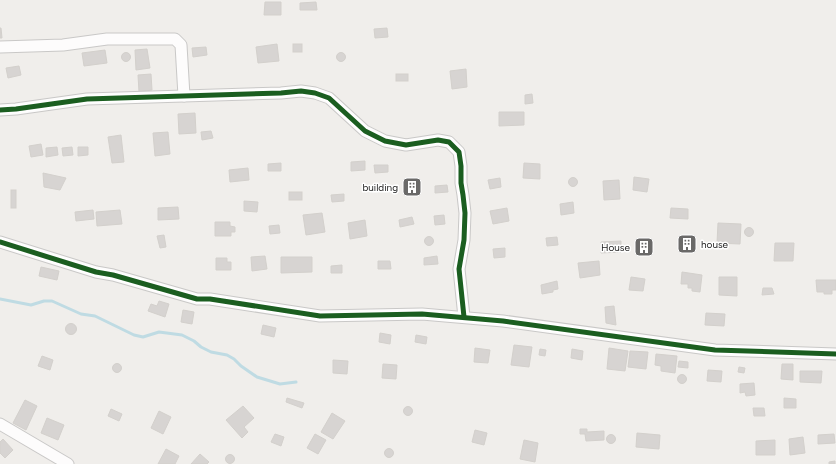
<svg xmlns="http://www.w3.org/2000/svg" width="836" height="464" font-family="Figtree,sans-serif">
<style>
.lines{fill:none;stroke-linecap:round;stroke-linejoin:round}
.stream{stroke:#bfdbe3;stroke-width:3}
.building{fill:#d7d4d2;stroke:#d3d0cc}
.minor-casing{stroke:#c9c8c7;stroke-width:13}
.minor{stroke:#fdfcfc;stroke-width:11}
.cycleway-casing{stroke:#fff;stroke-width:8}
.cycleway{stroke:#1b5e20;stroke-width:5}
.labels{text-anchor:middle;stroke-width:3;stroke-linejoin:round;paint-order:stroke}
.poi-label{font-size:10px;fill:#222;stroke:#fff;text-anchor:end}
</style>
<rect width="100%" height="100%" fill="#f0eeeb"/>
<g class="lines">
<path class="stream" d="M0,299L31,305L44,301H52L81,314L95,316L134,335L143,337L159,332L182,335L194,341L201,347L211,352L227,355L234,359L241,366L257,377L280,384L296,382"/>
</g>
<g class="building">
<path d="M265,2H281V15H264Z"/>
<path d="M316,2L317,10H300V3Z"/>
<path d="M0,28H1L2,38H0Z"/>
<path d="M387,28L388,37L375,38L374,29Z"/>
<path d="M277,44L279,61L258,63L256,47Z"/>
<rect x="293" y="44" width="9" height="8"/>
<path d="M206,47L207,55L193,57L192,48Z"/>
<path d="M147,49L150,68L136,70L135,50Z"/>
<path d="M105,50L107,63L84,66L82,53Z"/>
<circle cx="126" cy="57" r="4.5"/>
<circle cx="341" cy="57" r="4.5"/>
<path d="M19,66L21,75L8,78L6,68Z"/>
<path d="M466,69L467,87L452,89L450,71Z"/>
<path d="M151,74L152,90L139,92L138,75Z"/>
<rect x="396" y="74" width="12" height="7"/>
<path d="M532,94L533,103L525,104V95Z"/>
<path d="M499,112H524V125L499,126Z"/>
<path d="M195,113L196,133L179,134L178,114Z"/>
<path d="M211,131L213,138L202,140L201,132Z"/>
<path d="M168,132L170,154L155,156L153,133Z"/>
<path d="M121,135L124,162L112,163L108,137Z"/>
<path d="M41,144L43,155L31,157L29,146Z"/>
<path d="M57,147L58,155L46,157V148Z"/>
<path d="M72,147L73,155L63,156L62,148Z"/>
<path d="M78,147H88V155L78,156Z"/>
<path d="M365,161V170L351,171V162Z"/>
<path d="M281,163V171H268V164Z"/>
<path d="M524,163L540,164V179L523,178Z"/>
<path d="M374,165H388V172L375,173Z"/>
<path d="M248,168L249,180L230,182L229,170Z"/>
<path d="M43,173L66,178L60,190L44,187Z"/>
<path d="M634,177L649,179L647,192L633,190Z"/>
<circle cx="573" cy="182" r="4.5"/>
<path d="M500,178L501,187L490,189L488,180Z"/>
<path d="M619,180L620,199L604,200L603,181Z"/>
<path d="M418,181L419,192L406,194V182Z"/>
<path d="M447,185L448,192L435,193V186Z"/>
<rect x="11" y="190" width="5" height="18"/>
<rect x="289" y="192" width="13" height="8"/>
<path d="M344,194V201L332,202L331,195Z"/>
<path d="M244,201L258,202L257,212L244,211Z"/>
<path d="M573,202L574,213L561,215L560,204Z"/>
<path d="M178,207L179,219L158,220V208Z"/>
<path d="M507,208L509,221L493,224L490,211Z"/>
<path d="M671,208L688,209V219L670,218Z"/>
<path d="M93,210L94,219L76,221L75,212Z"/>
<path d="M120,210L122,224L97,226L96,212Z"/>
<path d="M322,213L325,232L306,235L303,215Z"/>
<path d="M444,215L445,224L435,225L434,216Z"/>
<path d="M412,217L414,224L400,227L399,220Z"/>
<path d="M365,220L367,236L350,239L348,223Z"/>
<path d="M215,222H230V226L235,227V232H231V236H215Z"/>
<path d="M718,223L741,224L740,244L717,243Z"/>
<path d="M279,225L280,233L270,234L269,226Z"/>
<circle cx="749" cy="232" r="4.5"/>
<path d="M164,235L166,247L160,248L157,236Z"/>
<circle cx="429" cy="241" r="4.5"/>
<path d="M557,237L558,245L547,246L546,238Z"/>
<path d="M680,237L695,238L694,251L679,250Z"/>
<path d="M621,241V252L601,253V242Z"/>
<path d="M638,241L652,243L650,253L637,251Z"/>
<path d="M775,243H794L793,261H774Z"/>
<path d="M505,248V257L494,258L493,249Z"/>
<path d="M265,256L267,269L252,271L251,257Z"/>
<path d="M437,256L438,264L424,265V258Z"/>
<path d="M281,257H312V272L281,273Z"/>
<path d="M216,258H227V262H231V270H216Z"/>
<path d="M378,261H390L391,269H378Z"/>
<path d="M599,261L600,275L580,278L578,263Z"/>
<path d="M342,265V273H331V266Z"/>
<path d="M41,267L59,271L57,280L39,276Z"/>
<path d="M682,272L702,275L700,292L692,291V288H688V284H681Z"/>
<path d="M631,277L645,279L643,291L629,290Z"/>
<path d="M719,277H737V296L719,295Z"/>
<path d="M816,280H836V290H832V294H824V292H817Z"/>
<path d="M557,281L558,289L553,290V292L542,294L541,285Z"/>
<path d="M763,288H772L774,294L762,295Z"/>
<path d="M159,301L169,304L165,317L148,311L151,304L157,306Z"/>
<path d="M614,306L616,325L606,323L605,307Z"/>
<path d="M183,310L194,312L192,324L181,322Z"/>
<path d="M706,313L725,314L724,326L705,325Z"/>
<circle cx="71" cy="329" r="5.5"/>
<path d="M263,325L276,328L274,337L261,334Z"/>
<path d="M380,333L391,335L390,344L379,342Z"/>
<path d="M416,335L427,337L426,344L415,342Z"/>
<path d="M514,345L532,347L529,367L511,365Z"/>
<path d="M475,348L490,350L488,363L474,362Z"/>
<path d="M609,348L628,351L625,371L607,369Z"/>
<path d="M540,349L546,350L545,356L539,355Z"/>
<path d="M572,349L583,351L582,360L571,358Z"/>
<path d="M630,351L648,352L646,369L628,367Z"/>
<path d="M656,354L677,356L675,373L661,371V366L655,365Z"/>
<path d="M42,356L53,360L50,370L38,366Z"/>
<path d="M333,360L348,361L347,374L333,373Z"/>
<path d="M679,361L688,362V368L678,367Z"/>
<circle cx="117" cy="368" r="4.5"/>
<path d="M383,364L397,365L396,379L382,378Z"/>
<path d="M782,364H793V380L781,379Z"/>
<path d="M739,367L745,368L744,373L738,372Z"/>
<path d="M708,370L722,371L721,382L707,381Z"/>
<path d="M800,371H822L821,383L800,382Z"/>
<circle cx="682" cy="379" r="4.5"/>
<path d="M754,383L755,395L746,396L745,392L740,393V384Z"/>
<path d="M287,398L304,403L302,408L286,402Z"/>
<path d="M784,398L796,399V408H784Z"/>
<path d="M25,400L37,406L26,430L13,423Z"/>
<path d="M243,406L254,418L244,427L248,432L242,438L226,420Z"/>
<circle cx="408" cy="411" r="4.5"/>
<path d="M753,408H764L765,416H754Z"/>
<path d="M111,409L122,414L119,421L108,416Z"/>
<path d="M159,411L171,417L163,434L151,428Z"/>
<path d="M332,413L345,421L333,439L321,432Z"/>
<path d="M47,418L64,425L58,440L41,433Z"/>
<path d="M580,429H587V432L604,431V440L586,441L585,434H580Z"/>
<path d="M475,430L487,433L484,445L472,442Z"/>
<path d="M637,433L660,435L659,449L636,447Z"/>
<path d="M275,434L284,437L281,446L271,442Z"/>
<path d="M315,434L326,440L318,454L307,448Z"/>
<path d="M834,434L835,443L818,444V435Z"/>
<circle cx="611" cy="439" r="4.5"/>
<path d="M803,437L805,453L790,455L789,439Z"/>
<path d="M3,439L13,450L5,458L0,453V442Z"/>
<path d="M524,440L538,443L535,462L520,459Z"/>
<path d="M775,440V455H756V441Z"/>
<circle cx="389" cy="453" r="4.5"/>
<path d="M166,449L179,456L175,464H158Z"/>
<path d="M200,454L209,462L207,464H191Z"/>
<circle cx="230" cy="459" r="4.5"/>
<path d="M835,461V464H829V462Z"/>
</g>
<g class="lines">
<g class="minor-casing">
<g id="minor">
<path d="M0,47L63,45L107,39H175L181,45L184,96"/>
<path d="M0,110L16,109L87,99L281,93L301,91L315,93L329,98L365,131L385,141L406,145L438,140L449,142L459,152L461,166V183L463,195L465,213L464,240L459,269L464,317"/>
<path d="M0,242L96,272L113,275L197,299H210L320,316L422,314L503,321L715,350L836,354"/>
<path d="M0,424L68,464"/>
</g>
</g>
<use href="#minor" class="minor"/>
<g class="cycleway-casing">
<g id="cycleway">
<path d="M0,110L16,109L87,99L281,93L301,91L315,93L329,98L365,131L385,141L406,145L438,140L449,142L459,152L461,166V183L463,195L465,213L464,240L459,269L464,317"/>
<path d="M0,242L96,272L113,275L197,299H210L320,316L422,314L503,321L715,350L836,354"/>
</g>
</g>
<use href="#cycleway" class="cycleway"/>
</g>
<defs>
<g id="building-square" transform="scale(1)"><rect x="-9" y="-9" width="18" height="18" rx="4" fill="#6a6968" stroke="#fff"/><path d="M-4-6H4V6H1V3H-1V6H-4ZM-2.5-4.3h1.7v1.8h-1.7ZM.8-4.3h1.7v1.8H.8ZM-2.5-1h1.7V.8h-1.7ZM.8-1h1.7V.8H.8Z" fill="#fff"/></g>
</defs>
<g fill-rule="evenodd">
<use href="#building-square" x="412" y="187"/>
<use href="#building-square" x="687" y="244"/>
<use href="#building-square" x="644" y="247"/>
</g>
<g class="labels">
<g class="poi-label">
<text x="398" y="191">building</text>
<text x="701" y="248" text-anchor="start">house</text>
<text x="630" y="251">House</text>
</g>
</g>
</svg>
